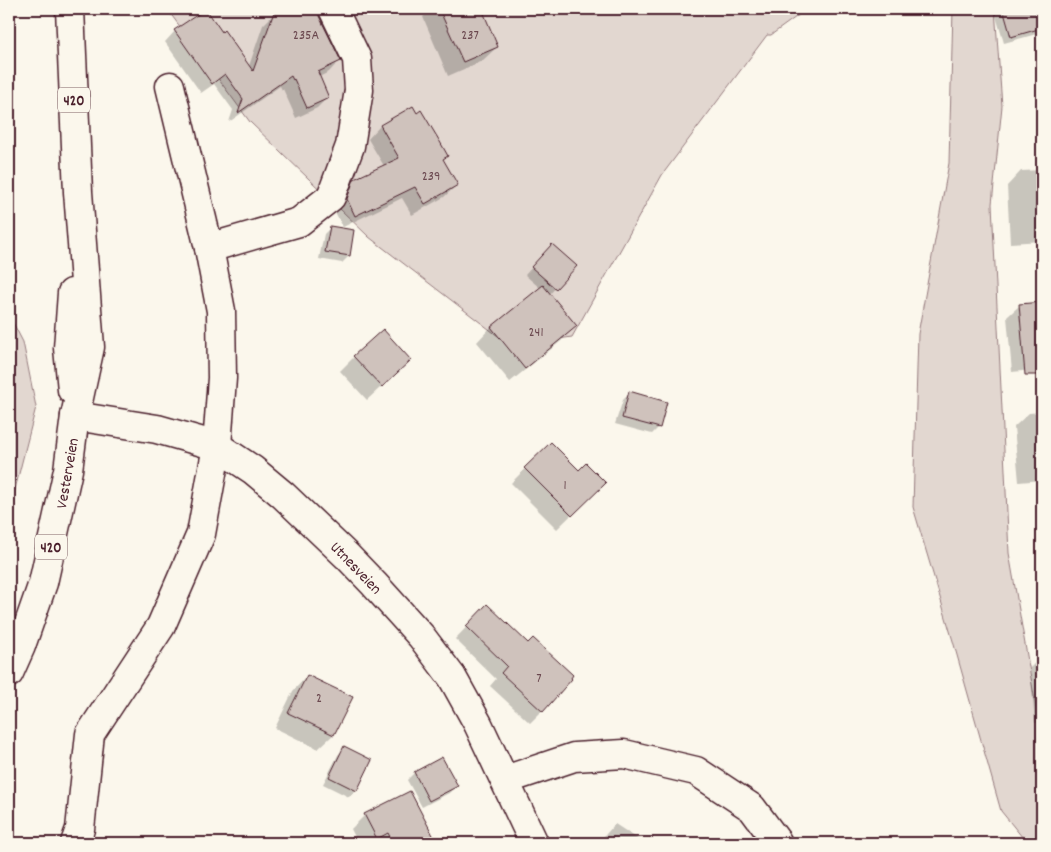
<svg xmlns="http://www.w3.org/2000/svg" width="1051" height="852" font-family="Dekko,sans-serif">
<style>
.green{fill:#e2d7d0;stroke:#967b7e}
.shadow{fill:#0003}
.building{fill:#cfc2bc;stroke:#4a1f2b}
.lines{fill:none;stroke-linecap:round;stroke-linejoin:round}
.minor-casing{stroke:#4a1f2b;stroke-width:31}
.major-casing{stroke:#4a1f2b;stroke-width:31}
.minor{stroke:#fbf7ec;stroke-width:28}
.major{stroke:#fbf7ec;stroke-width:28}
.labels{text-anchor:middle;stroke-width:5;stroke-linejoin:round;paint-order:stroke}
.number-label{font-size:14px;fill:#6b484f}
.shield{fill:#fbf7ec;stroke:#7f6065;stroke-width:1}
.shield-label{font-size:15px;font-weight:bold;fill:#4a1f2b}
.street-label{font-size:16px;fill:#4a1f2b;stroke:#fbf7ec}
</style>
<rect width="100%" height="100%" fill="#fbf7ec"/>
<filter id="ink" filterUnits="userSpaceOnUse"><feTurbulence type="fractalNoise" baseFrequency=".02" numOctaves="2"/><feDisplacementMap in="SourceGraphic" scale="10" xChannelSelector="R" yChannelSelector="G"/><feConvolveMatrix kernelMatrix="1 2 1 2 8 2 1 2 1" color-interpolation-filters="sRGB"/></filter>
<g filter="url(#ink)">
<g class="green">
<path d="M167,9H807L771,35H767L662,175L572,337L511,346L369,237L250,122Z"/>
<path d="M953,9H995L1002,106L992,204L1009,553L1039,724L1042,733V843H1027L1001,811L953,641L913,507L918,334L949,163Z"/>
<path d="M9,315L23,342L36,407L9,513Z"/>
</g>
<g class="shadow">
<path d="M285,9H315L339,61L329,72L319,77L328,97L317,108L296,118L283,89L282,90L280,86L229,122L233,110L214,84L201,93L165,42L175,31L249,66L263,25L275,13Z"/>
<path d="M431,9H480L497,47L482,61L448,76L423,17Z"/>
<path d="M999,9H1042V30L1040,33L1004,43L995,13Z"/>
<path d="M413,108L457,185L444,197L412,215L402,198L343,227L335,212L342,193L355,180L384,166L368,139L380,126Z"/>
<path d="M1042,170V241L1010,243L1007,186L1021,171Z"/>
<path d="M331,227L353,231L349,256L342,263L319,259L324,234Z"/>
<path d="M546,252L575,266L549,295L575,326L561,341L510,382L477,342L491,327L540,288L525,275Z"/>
<path d="M1042,303V369L1012,372L1007,317L1019,306Z"/>
<path d="M354,357L395,374L367,400L340,371Z"/>
<path d="M630,393L659,427L652,434L615,424L623,400Z"/>
<path d="M1042,412V480L1019,482L1014,427L1029,413Z"/>
<path d="M551,443L579,472L604,483L557,529L511,483Z"/>
<path d="M1042,568V584L1040,570Z"/>
<path d="M487,606L542,711L530,723L490,686L496,679L455,639Z"/>
<path d="M1042,656V723H1035L1030,668Z"/>
<path d="M307,676L351,698L333,735L318,749L275,728L293,691Z"/>
<path d="M345,748L356,790L349,797L323,784L338,755Z"/>
<path d="M441,759L456,786L449,793L422,807L407,780L414,773Z"/>
<path d="M410,793L435,843H358L351,829L365,815Z"/>
<path d="M615,824L644,843H598Z"/>
</g>
<g class="building">
<path d="M206,9L222,32L224,30L253,71L274,12L282,9H318L319,16L341,61L318,72L329,98L307,108L294,79L293,80L291,76L238,113L243,99L225,74L212,84L174,30Z"/>
<path d="M439,9H482L498,47L463,62Z"/>
<path d="M1003,9H1042V28L1011,37Z"/>
<path d="M413,106L417,113L421,110L439,140L448,156L443,159L458,185L425,204L415,187L355,216L347,199L354,179L399,158L380,125Z"/>
<path d="M330,226L354,230L350,256L325,252Z"/>
<path d="M552,244L577,266L556,289L531,267Z"/>
<path d="M543,285L577,326L525,369L491,327Z"/>
<path d="M1042,302V375H1025L1019,304Z"/>
<path d="M383,329L411,360L382,387L353,356Z"/>
<path d="M629,391L667,402L660,428L622,418Z"/>
<path d="M551,442L579,470L586,463L606,483L572,516L524,468Z"/>
<path d="M487,604L528,643L533,638L573,675L571,678L572,679L543,712L501,673L507,666L466,626Z"/>
<path d="M307,675L353,697L334,735L288,713Z"/>
<path d="M344,746L372,760L357,791L329,777Z"/>
<path d="M442,757L458,786L429,801L414,772Z"/>
<path d="M410,791L437,843H393L388,833L377,839L364,814Z"/>
</g>
<g class="lines">
<g class="minor-casing">
<g id="minor">
<path d="M209,248L299,222L331,197L350,146L359,90L357,59L333,9"/>
<path d="M505,780L574,757L624,754L696,771L752,808L778,843"/>
<path d="M75,843L80,829L90,734L161,626L201,534L217,446L222,378L221,311L209,248L170,86"/>
</g>
</g>
<g class="major-casing">
<g id="major">
<path d="M72,293L68,348L72,390"/>
<path d="M75,416L157,429L217,446L253,470L283,495L348,557L374,584L421,636L452,677L478,724L534,843"/>
<path d="M9,673L21,646L43,583L68,470L75,416L90,347L78,192L70,9"/>
</g>
</g>
<use href="#minor" class="minor"/>
<use href="#major" class="major"/>
</g>
</g>
<g class="labels">
<g class="number-label">
<text x="306" y="39">235A</text>
<text x="470" y="39">237</text>
<text x="431" y="180">239</text>
<text x="536" y="336">241</text>
<text x="565" y="489">1</text>
<text x="539" y="682">7</text>
<text x="319" y="702">2</text>
</g>
<g class="shield">
<rect x="58" y="87.5" width="32" height="25" rx="4"/>
<rect x="35" y="534.5" width="32" height="25" rx="4"/>
</g>
<g class="shield-label">
<text x="74" y="105">420</text>
<text x="51" y="552">420</text>
</g>
<g class="street-label">
<text transform="translate(66 473) rotate(-80)" y="6">Vesterveien</text>
<text transform="translate(357 567) rotate(46)" y="6">Utnesveien</text>
</g>
</g>
<rect width="1051" height="852" fill="none" stroke="#fbf7ec" stroke-width="30"/>
<rect x="15" y="15" width="1021" height="822" fill="none" stroke="#4a1f2b" stroke-width="2" filter="url(#ink)"/>
</svg>
